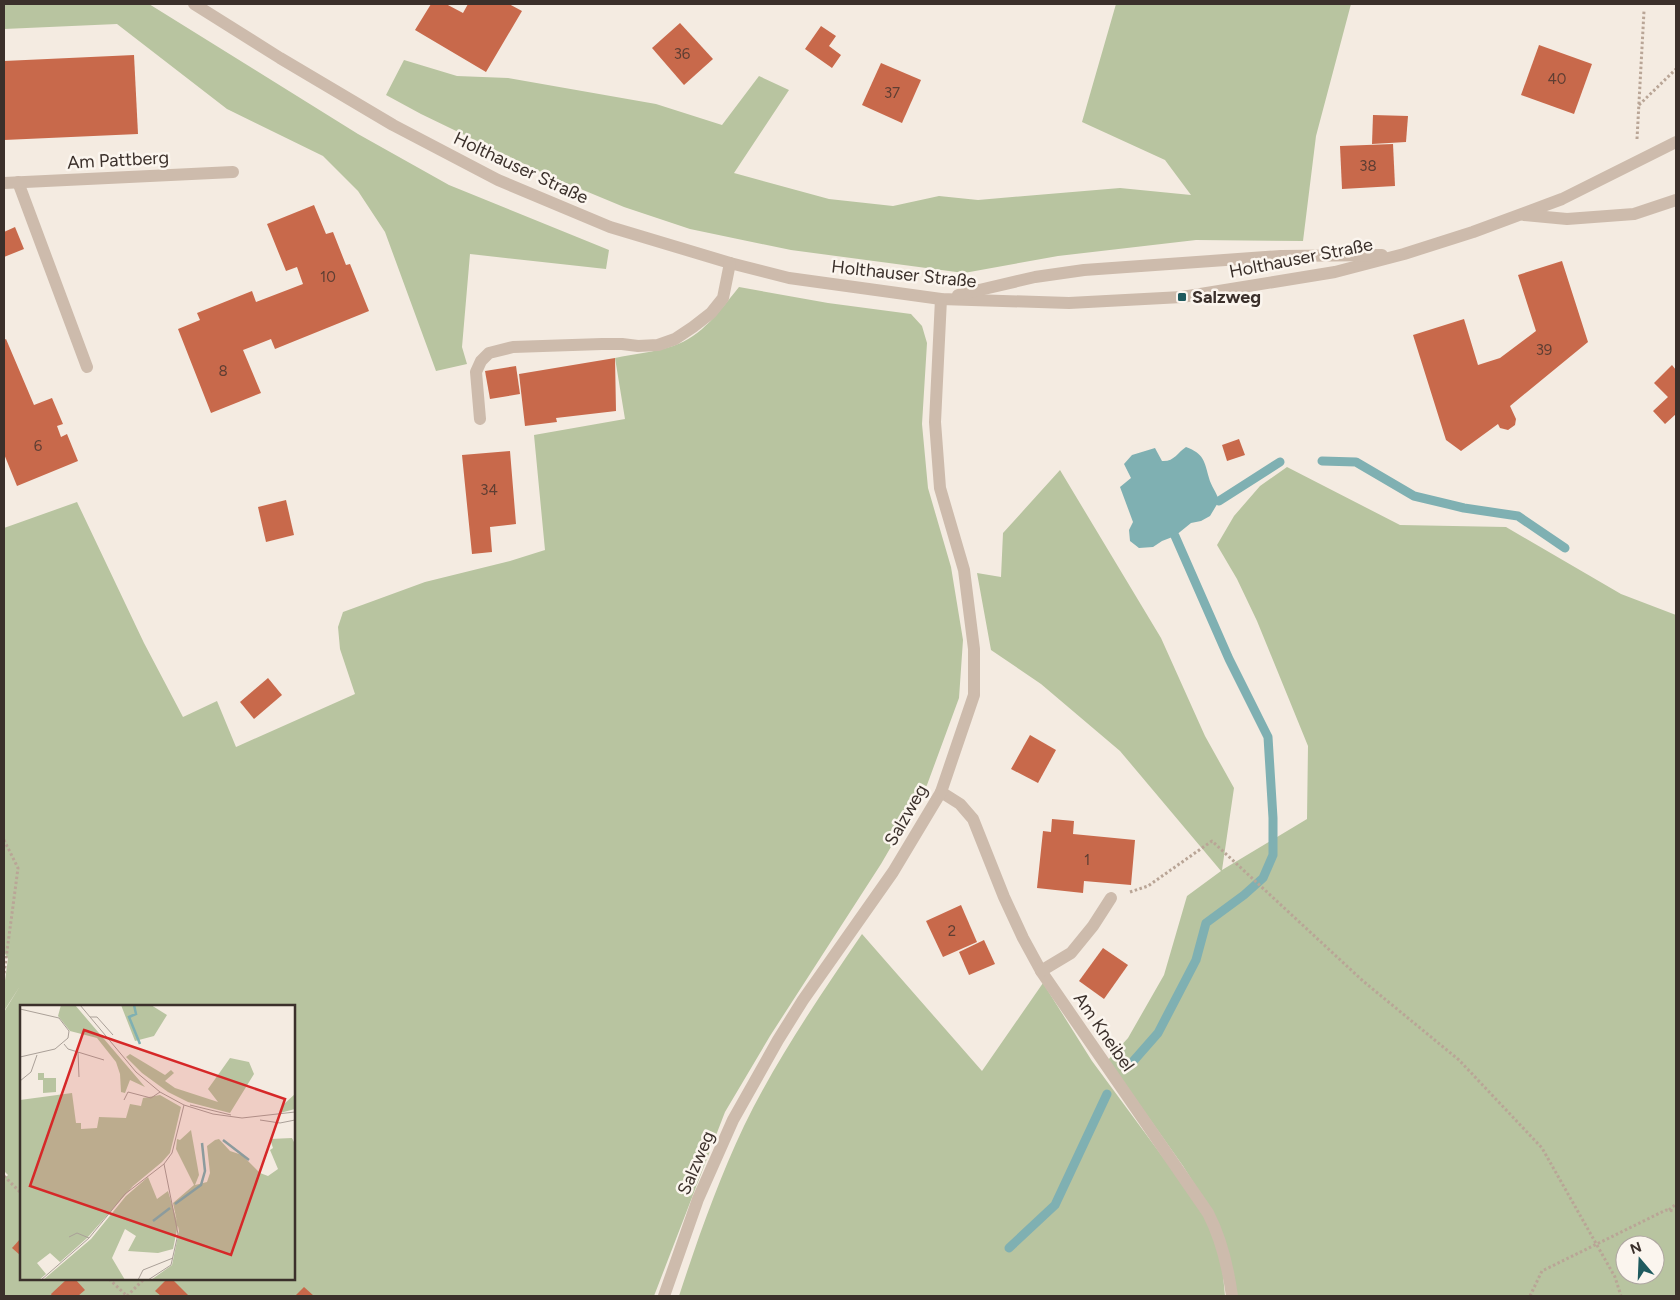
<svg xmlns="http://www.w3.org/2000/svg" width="1680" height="1300" font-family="Figtree,sans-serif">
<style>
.green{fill:#b8c4a0;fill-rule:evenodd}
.water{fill:#7fb0b2}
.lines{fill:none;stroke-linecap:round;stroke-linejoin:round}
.stream{stroke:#7fb0b2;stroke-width:9}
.building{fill:#c8694b}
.path{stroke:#b9a596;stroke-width:3;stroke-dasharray:2.5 2.5;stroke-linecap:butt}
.minor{stroke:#cdbbac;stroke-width:12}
.poi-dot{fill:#1f5a5e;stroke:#fbf5ee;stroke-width:2}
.labels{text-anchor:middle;stroke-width:5;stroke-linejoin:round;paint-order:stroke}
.number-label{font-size:15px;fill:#5e3e33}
.street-label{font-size:18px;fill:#3b302b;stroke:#fbf5ee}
.poi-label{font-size:18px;font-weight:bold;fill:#3b302b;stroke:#fbf5ee;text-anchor:start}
.inset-river{fill:none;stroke:#7fb0b2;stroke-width:2.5}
.inset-road{fill:none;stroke:#aaa098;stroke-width:1}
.view{fill:#d62828;fill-opacity:0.15;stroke:#d62828;stroke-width:2.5}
.inset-edge{fill:none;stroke:#3b302b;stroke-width:2.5}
</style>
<rect width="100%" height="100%" fill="#f4ebe1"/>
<g class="green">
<path d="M4,4H149L358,134L449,185L609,250L606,269L470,254L462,347L467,364L436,371L385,232L358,191L323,156L227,109L117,24L4,29Z"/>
<path d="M1116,4H1351L1316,136L1303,241L1196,240L1058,256L964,273L791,250L690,229L624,207L547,175L421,114L386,95L404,60L457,76L508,78L656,104L722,125L759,76L789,90L734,173L829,199L893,206L939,196L978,200L1120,188L1191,195L1165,160L1082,122Z"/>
<path d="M739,287L828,303L911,314L922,326L927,343L922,424L928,488L951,567L963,640L959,698L927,785L881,864L770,1036L725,1112L654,1296H4V1179L8,1175L4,1171V1012L20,986L4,1011V988L8,958L5,954L4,962V528L77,502L144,643L183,717L217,701L236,747L355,694L340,649L338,627L343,612L425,582L510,561L545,550L534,435L625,419L615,358C634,354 655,352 673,346C702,337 721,309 739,287ZM21,1006H294V1279H21Z"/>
<path d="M1287,467L1400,525L1506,527L1621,594L1676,615V1296H1236L1212,1212L1183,1166L1108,1060L1128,1038L1164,975L1187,896L1221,871L1120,751L1041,684L991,650L977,573L1001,577L1003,533L1060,470L1161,638L1205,736L1234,788L1222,870L1307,819L1308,746L1257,621L1237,579L1217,545L1234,516L1260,486ZM1625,1245H1655V1275H1625Z"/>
<path d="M862,934L982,1071L1043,983L1092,1061L1204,1213L1218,1247L1223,1275L1225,1296H679C698,1238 718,1181 744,1126C777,1058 820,996 862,934Z"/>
</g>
<path class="water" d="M1186,447C1204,454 1204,460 1209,478C1211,486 1217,493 1219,501L1210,516L1201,521L1191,523L1175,536L1162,541L1153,547L1139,548L1130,541L1129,530L1133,522L1120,487L1131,478L1124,464L1132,455L1155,448L1162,461C1174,462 1177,453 1186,447Z"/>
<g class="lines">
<g class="stream">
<path d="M1322,461L1356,462L1414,496L1464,508L1518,516L1565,548"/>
<path d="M1219,501L1280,462"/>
<path d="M1129,1066L1158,1033L1196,960L1206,923L1244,895L1263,878L1273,855V818L1268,737L1229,659L1175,536"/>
<path d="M1009,1248L1055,1205L1107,1094"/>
</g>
</g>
<g class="building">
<path d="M431,4H446L463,13L468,4H509L522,11L486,72L415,30Z"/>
<path d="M680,23L713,59L684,85L652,48Z"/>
<path d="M821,26L836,36L829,46L841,55L832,68L805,49Z"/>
<path d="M1539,45L1592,64L1574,114L1521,95Z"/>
<path d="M134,55L138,134L4,140V61Z"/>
<path d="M881,63L921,80L902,123L862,105Z"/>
<path d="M1373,115L1408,116L1406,142L1372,144Z"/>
<path d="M1393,144L1395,186L1342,189L1340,146Z"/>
<path d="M314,205L326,234L333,232L346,265L350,264L369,311L275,349L271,339L243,350L261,393L211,413L178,329L200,320L197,313L252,291L256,302L303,284L297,267L286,271L267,224Z"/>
<path d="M15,227L24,249L4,257V232Z"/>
<path d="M1562,261L1588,342L1510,406L1516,419L1515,425L1508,430L1500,428L1498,424L1461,451L1446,440L1413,335L1464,319L1478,365L1500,358L1536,331L1518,275Z"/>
<path d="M6,339L34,405L52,398L63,424L57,426L61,437L67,434L78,461L17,486L4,454V340Z"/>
<path d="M615,358L616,411L556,418L557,422L525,426L519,374Z"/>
<path d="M1672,365L1676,370V414L1665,424L1653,411L1668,397L1654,383Z"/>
<path d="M516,366L520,394L490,399L485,371Z"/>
<path d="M1239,439L1245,455L1227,461L1222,445Z"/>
<path d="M510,451L516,524L490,527L492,552L472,554L462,455Z"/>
<path d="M286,500L294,535L266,542L258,507Z"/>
<path d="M268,678L282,695L254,719L240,702Z"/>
<path d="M1030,735L1056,750L1038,783L1011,769Z"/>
<path d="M1052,819L1074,821L1073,834L1135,840L1131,885L1084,881L1083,893L1037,888L1043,831L1051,832Z"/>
<path d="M961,905L977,942L943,957L926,921Z"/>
<path d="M984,940L995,964L969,975L959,952Z"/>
<path d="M1103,948L1128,965L1104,999L1079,981Z"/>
<path d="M21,1238V1256L12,1248Z"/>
<path d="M67,1279H75L85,1290L78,1296H52L51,1294Z"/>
<path d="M167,1279H172L189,1296H161L155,1291Z"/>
<path d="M304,1287L314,1296H295Z"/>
</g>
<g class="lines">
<g class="path">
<path d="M1639,105L1676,69"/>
<path d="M1637,139L1644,11"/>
<path d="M4,840L18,868L4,974"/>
<path d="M1130,892L1148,886L1212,841L1363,981L1459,1060L1542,1148L1615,1277L1621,1296"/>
<path d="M4,1176L21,1193"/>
<path d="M1669,1210L1676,1204"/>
<path d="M109,1279L127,1296"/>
<path d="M127,1296L144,1279"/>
<path d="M1530,1296L1542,1271L1666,1210L1676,1211"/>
</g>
<g class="minor">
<path d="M194,4L280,58L393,125L498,180L610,227L730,263L789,278L941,299L1069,303L1182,297L1335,272L1404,254L1473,232L1562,199L1676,142"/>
<path d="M18,182L87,367"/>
<path d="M4,183L233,172"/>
<path d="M1524,215L1567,219L1634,214L1676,200"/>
<path d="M958,295L1035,277L1084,270L1281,256L1382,255"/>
<path d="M480,419L476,372L481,361L489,353L513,347L602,344H622L638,346L658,345L675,339L693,327L711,313L723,298L730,263"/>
<path d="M941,792L960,804L973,819L1004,897L1023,938L1041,971L1208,1213C1222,1240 1228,1267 1232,1296"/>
<path d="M1041,971L1071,953L1093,926L1111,898"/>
<path d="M664,1296L698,1199L733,1120L778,1040L803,1000L893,872L941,792L974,695V649L964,570L940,488L935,422L941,299"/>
</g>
</g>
<rect class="poi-dot" x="1177" y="292" width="10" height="10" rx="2.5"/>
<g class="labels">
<g class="number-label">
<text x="682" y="59">36</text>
<text x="1557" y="84">40</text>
<text x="892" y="98">37</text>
<text x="1368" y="171">38</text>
<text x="328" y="282">10</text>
<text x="1544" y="355">39</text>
<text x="223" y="376">8</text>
<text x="38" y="451">6</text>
<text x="489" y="495">34</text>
<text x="1087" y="865">1</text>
<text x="952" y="936">2</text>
</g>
<g class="street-label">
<text transform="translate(118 160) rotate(-3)" y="6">Am Pattberg</text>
<text transform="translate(521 168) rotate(25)" y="6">Holthauser Straße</text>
<text transform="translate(1301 258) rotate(-11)" y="6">Holthauser Straße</text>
<text transform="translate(904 274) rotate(6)" y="6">Holthauser Straße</text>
<text transform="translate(906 815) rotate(-60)" y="6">Salzweg</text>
<text transform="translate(1104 1032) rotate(55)" y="6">Am Kneibel</text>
<text transform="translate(696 1163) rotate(-67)" y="6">Salzweg</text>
</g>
<g class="poi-label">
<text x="1192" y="303">Salzweg</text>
</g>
</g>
<g transform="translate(20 1005)">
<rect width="275" height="275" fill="#f4ebe1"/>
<path d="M41,0H55L125,82L110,75L105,88L101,87L100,69L96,57L77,33L50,26L38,11ZM101,0H131L147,10L134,31L115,36ZM110,49L145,70L151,65L154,68L145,76L155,83L198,97L188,84L210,53L229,57L234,69L210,108L168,97L148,87L122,68L106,52ZM18,68H24V73H36V87L23,88V75H18ZM52,88L56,118H61V124L77,123L79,112L106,113L110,99L121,101L123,93L140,90L161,102L154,132L150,148L142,157L113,181L67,233L40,257L30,248L17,258L26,269L19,275H0V95ZM275,89V104L260,108L264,99ZM171,125L179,170L175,180L187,177L190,168L187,141L195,135L199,134L210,146L222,150L240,168L248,171L258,164L250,145L253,143L250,134L272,133L275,139V275H131L152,260L159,226L153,198L174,180L156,144L157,134L160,135ZM128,172L137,194L148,186L158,220L153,244L138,248L108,246L116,231L105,224L92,253L105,275H23L71,234L106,191Z" fill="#b8c4a0"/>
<path class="inset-river" d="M114,0L116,9L109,12L120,39M203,135L229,155M155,199L181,180L185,166L182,138M133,216L150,203"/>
<path class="inset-road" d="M60,0L116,67L140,87L164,100L193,109L222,113L275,107M0,4L39,13L49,26L48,33L35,44L0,52M70,12H77L93,30M44,39L48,44L84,55M58,47L59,72M0,76L11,67L17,50M104,95L108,87L131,93L140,87M170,100L211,110M240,115L260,118L275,115M49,232L57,228L69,233M21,275L69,233L105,189L144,159L152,148L164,100M118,275L123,265L153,253M128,275L151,260L158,229L144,159"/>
<path class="view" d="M64,25L265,94L211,250L10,181Z"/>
<rect width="275" height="275" class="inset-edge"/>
</g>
<rect width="1680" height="1300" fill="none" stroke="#3b302b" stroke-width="10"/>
<g transform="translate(1640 1260) rotate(341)"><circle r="24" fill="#fbf5ee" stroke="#aea6a0"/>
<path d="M0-4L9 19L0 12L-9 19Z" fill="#1f5a5e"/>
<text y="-8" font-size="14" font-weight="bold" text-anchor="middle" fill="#3b302b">N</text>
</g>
</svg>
